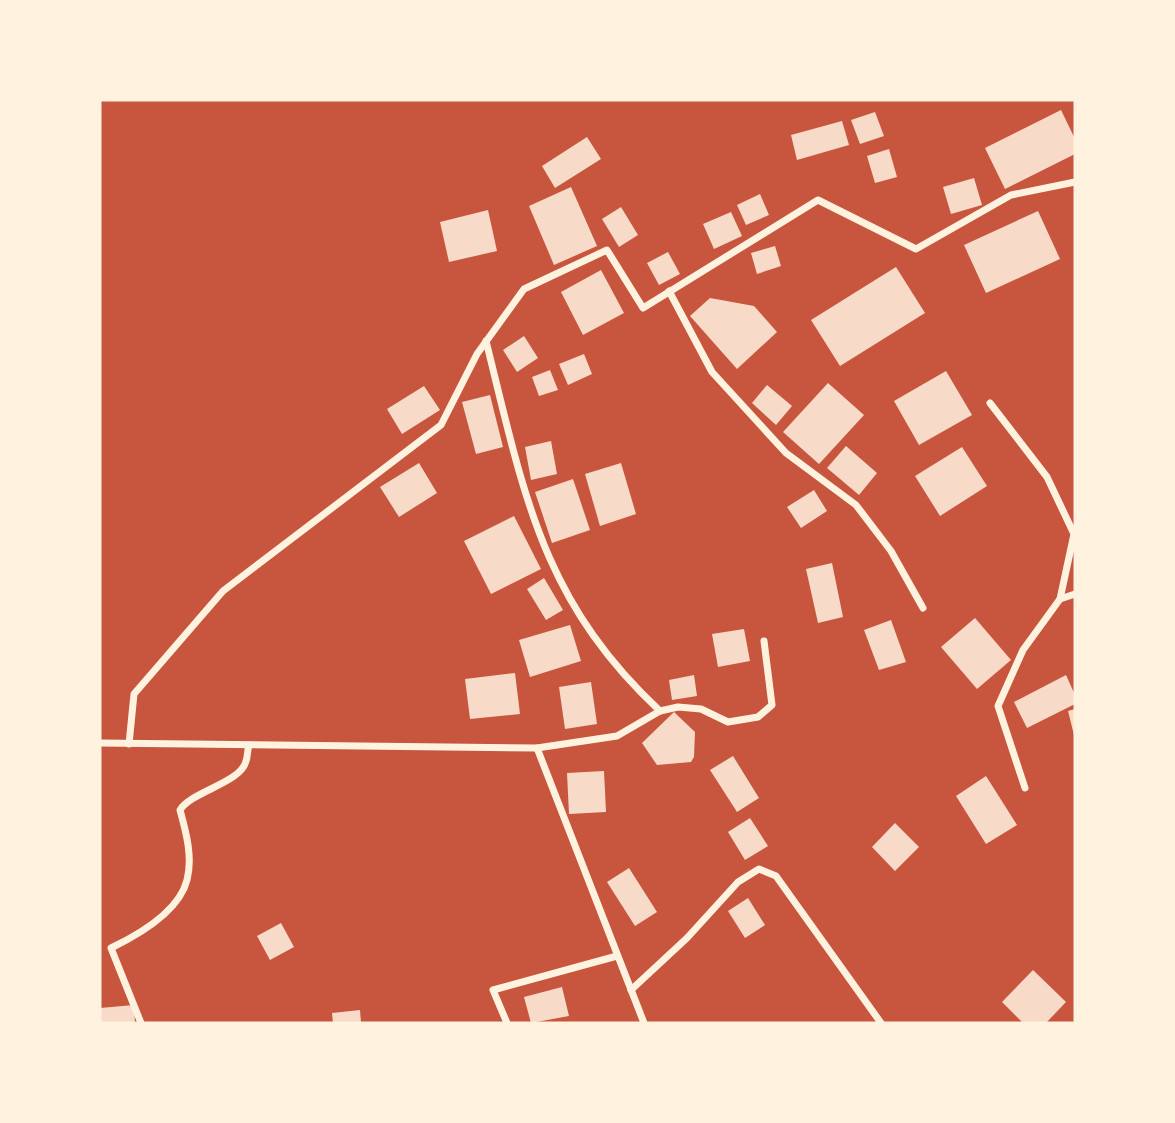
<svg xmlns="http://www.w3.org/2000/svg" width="1175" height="1123" font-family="'Public Sans',sans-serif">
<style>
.building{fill:#f7dbc8}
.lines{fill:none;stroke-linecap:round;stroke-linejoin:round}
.minor{stroke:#fff3e0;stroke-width:7}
</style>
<rect width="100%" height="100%" fill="#c8553d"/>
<g class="building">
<path d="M1061,110L1075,139V154L1005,189L985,148Z"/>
<path d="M875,112L884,136L860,144L851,120Z"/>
<path d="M842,121L849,145L797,160L791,135Z"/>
<path d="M587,137L601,159L555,188L542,166Z"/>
<path d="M889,149L897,177L875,183L867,156Z"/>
<path d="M974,178L982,205L951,214L943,187Z"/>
<path d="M571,187L597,246L554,265L529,206Z"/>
<path d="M760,194L769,215L746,225L737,205Z"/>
<path d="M621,207L638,235L619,247L602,219Z"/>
<path d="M488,210L497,251L449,262L440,222Z"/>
<path d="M1038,211L1060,259L986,293L964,245Z"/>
<path d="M731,212L742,236L714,249L703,224Z"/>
<path d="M775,246L781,266L757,274L751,253Z"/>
<path d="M668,252L680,274L659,285L647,263Z"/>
<path d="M896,267L925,313L840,366L811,320Z"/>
<path d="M601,270L624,313L583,335L561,292Z"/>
<path d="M710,298L754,306L777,332L737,369L690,316Z"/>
<path d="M524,336L538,358L517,372L503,350Z"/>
<path d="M584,354L592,374L568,385L559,364Z"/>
<path d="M550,370L558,390L539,396L532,377Z"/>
<path d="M946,371L972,415L919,445L894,401Z"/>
<path d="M828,383L864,415L819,464L783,432Z"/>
<path d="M767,385L792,406L776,425L752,403Z"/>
<path d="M424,386L440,410L402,434L387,409Z"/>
<path d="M490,395L503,447L476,454L462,402Z"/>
<path d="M551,441L557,474L531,480L525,447Z"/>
<path d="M846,446L877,473L859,495L827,468Z"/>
<path d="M962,447L987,486L940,516L915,476Z"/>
<path d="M419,463L437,493L399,517L380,487Z"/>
<path d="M621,463L636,514L600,526L585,474Z"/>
<path d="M573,479L590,530L552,543L535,492Z"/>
<path d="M814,490L827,511L801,528L787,507Z"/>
<path d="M514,516L541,569L491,594L464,541Z"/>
<path d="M832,563L843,617L818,623L806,569Z"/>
<path d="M544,578L563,610L546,620L527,589Z"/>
<path d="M975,618L1011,660L977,689L941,647Z"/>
<path d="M891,620L906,662L879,670L864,630Z"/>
<path d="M570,625L581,661L530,677L519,640Z"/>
<path d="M744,629L750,661L718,667L712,634Z"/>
<path d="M515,673L520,714L470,719L465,679Z"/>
<path d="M694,675L697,696L672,700L669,680Z"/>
<path d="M1066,675L1075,695V704L1027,728L1014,702Z"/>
<path d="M591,682L597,724L565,729L559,687Z"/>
<path d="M1075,709V735H1074L1068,711Z"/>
<path d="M674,712L695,732L694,757L691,762L657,765L642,743Z"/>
<path d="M733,756L759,798L737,812L710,770Z"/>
<path d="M604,771L606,812L569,814L567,773Z"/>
<path d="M986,776L1017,825L986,844L956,796Z"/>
<path d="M750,818L768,846L745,860L728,832Z"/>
<path d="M895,823L919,847L895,871L872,847Z"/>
<path d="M629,868L657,912L635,926L607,882Z"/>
<path d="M748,898L765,925L745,938L728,911Z"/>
<path d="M281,923L294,947L270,960L257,936Z"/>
<path d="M1033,970L1066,1002L1046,1023H1023L1002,1002Z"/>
<path d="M562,987L569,1016L531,1023L524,997Z"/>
<path d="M134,1005L135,1023H100V1008Z"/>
<path d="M360,1010L361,1023H333L332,1013Z"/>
</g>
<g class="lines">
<g class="minor">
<path d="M669,291L712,372L786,453L856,505L891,551L923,608"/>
<path d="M486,341C524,493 541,600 660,711"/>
<path d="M990,403L1047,477L1074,534L1060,599L1023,650L998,706L1025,788"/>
<path d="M1060,599L1075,594"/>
<path d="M100,743L537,748L617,736L660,711L678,707L701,709L728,722L758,717L772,705L764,641"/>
<path d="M129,744L134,694L223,591L441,425L477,354L524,289L607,250L643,308L818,200L916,249L1011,195L1075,182"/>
<path d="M537,748L644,1023"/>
<path d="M631,990L687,938L738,882L759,869L776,876L881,1023"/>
<path d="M141,1023L111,948C138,935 179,912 187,880C193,857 186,832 180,810C192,791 241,783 246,761C248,756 247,751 249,745"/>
<path d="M507,1023L493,990L617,956"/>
</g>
</g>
<rect width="1175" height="1123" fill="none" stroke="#fff3e0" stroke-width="203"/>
</svg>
